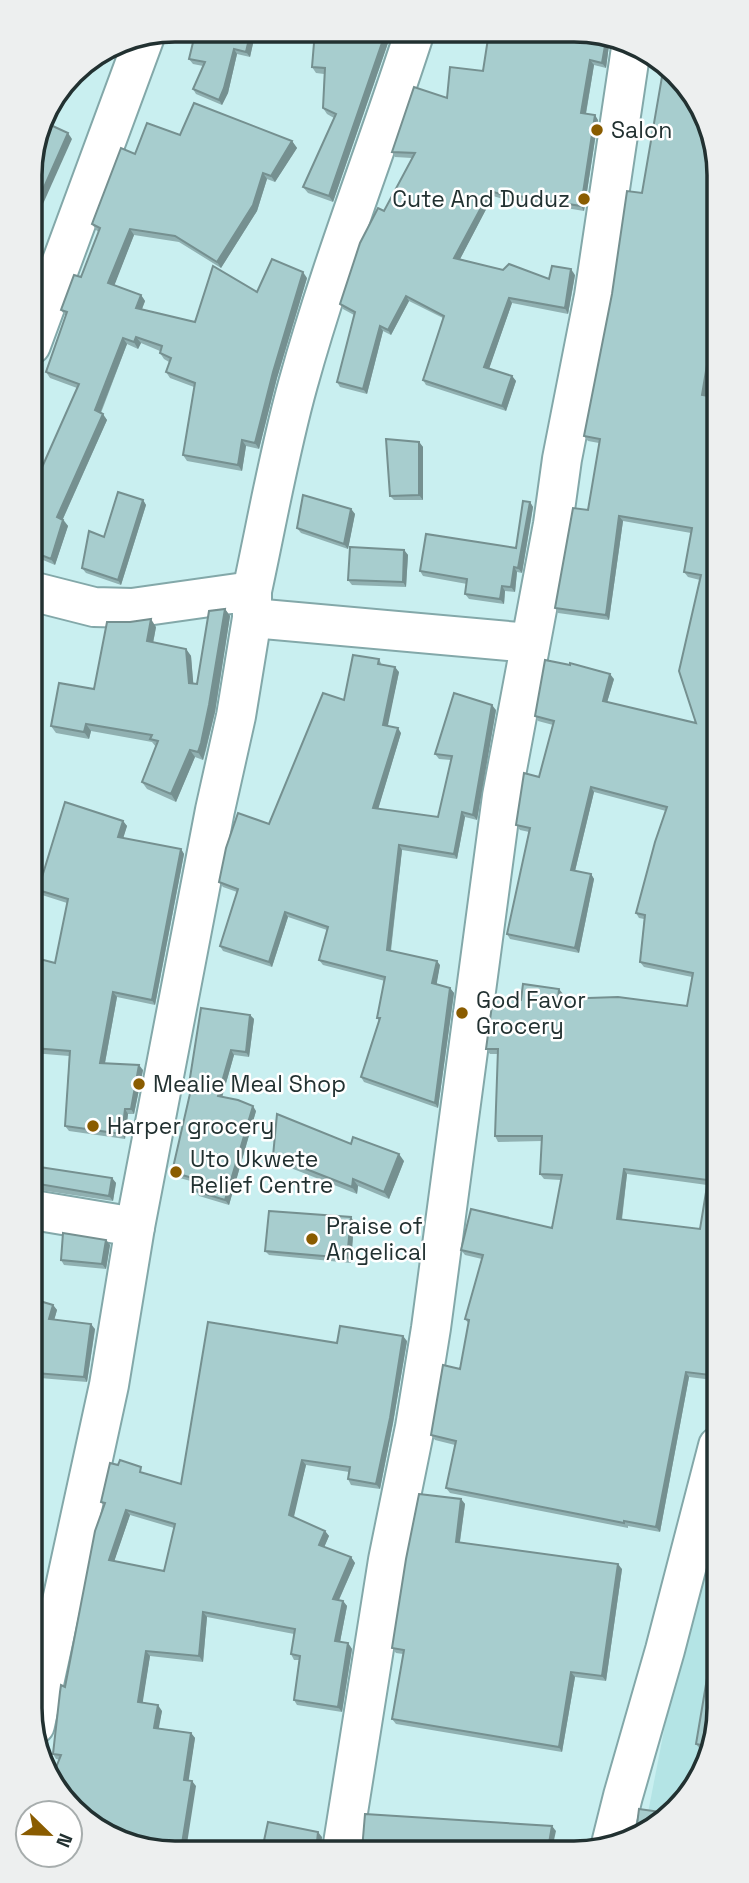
<svg xmlns="http://www.w3.org/2000/svg" width="749" height="1883" font-family="'Space Grotesk',sans-serif">
<style>
.built{fill:#b4e4e5}
.lines{fill:none;stroke-linecap:round;stroke-linejoin:round}
.minor-casing{stroke:#83a8a9;stroke-width:42}
.minor{stroke:#fff;stroke-width:38}
.wall{fill:#90b0b1;fill-rule:evenodd}
.shaded-wall{fill:#759090}
.building{fill:#a7cdce;stroke:#759090;stroke-width:2;fill-rule:evenodd}
.poi-dot{fill:#8a5c00;stroke:#fff;stroke-width:2.5}
.labels{text-anchor:middle;stroke-width:5;stroke-linejoin:round;paint-order:stroke}
.poi-label{font-size:23px;fill:#223131;stroke:#fff;text-anchor:start}
.rim{fill:none;stroke:#223131;stroke-width:3.5}
</style>
<rect width="100%" height="100%" fill="#c9eff0"/>
<path class="built" d="M718,1453L719,1717L683,1803L645,1828Z"/>
<g class="lines">
<g class="minor-casing">
<g id="minor">
<path d="M31,345L145,36"/>
<path d="M31,591L94,607L132,608L252,591V618L236,716L215,810L135,1227L109,1385L35,1725"/>
<path d="M252,591C267,522 279,452 298,384C331,264 377,149 415,31"/>
<path d="M252,618L530,643"/>
<path d="M33,1210L135,1227"/>
<path d="M610,1848L623,1796L665,1650L718,1446"/>
<path d="M342,1850L388,1560L415,1427L431,1328L502,796L553,524L562,459L594,296L631,48"/>
</g>
</g>
<use href="#minor" class="minor"/>
</g>
<g class="wall">
<path d="M256,30L250,57L237,54L228,93L222,105L196,94L193,89L203,66L193,64L189,59Z"/>
<path d="M345,33L388,43L333,202L308,193L303,187L334,118L327,114L323,108L324,74L316,73L312,67Z"/>
<path d="M120,41L114,57L102,52Z"/>
<path d="M609,45L606,68L594,65L586,114L598,120L584,211L511,199L510,201L493,196L460,259L503,270L549,279L575,275L568,314L512,303L489,368L512,376L516,381L506,411L426,385L423,380L443,318L409,301L391,335L383,331L367,394L340,387L337,382L354,315L343,309L340,304L384,211L412,158L395,157L392,152L447,98L483,71Z"/>
<path d="M180,135L292,141L297,148L275,182L267,179L257,211L221,268L179,242L134,235L114,285L141,295L145,301L142,309L195,322L257,292L307,278L277,378L259,449L246,446L242,471L187,461L183,455L194,387L170,378L166,372L169,362L164,359L160,353V351L141,343L138,349L127,344L101,413L107,420L63,519L68,526L55,565L31,555V492L77,388L50,378L46,372L66,317L61,310L81,277L99,232L97,231L92,224L135,154Z"/>
<path d="M714,138L715,343L706,396L711,808L713,1380L689,1377L660,1532L628,1526V1528L450,1493L446,1488L455,1445L435,1440L431,1435L460,1369L469,1324L465,1319L482,1259L465,1255L461,1250L552,1228L561,1180L544,1179L540,1174L542,1141L498,1142L495,1136L498,1054H490L486,1049L521,1000L563,994L562,999L687,1006L692,977L644,967L640,962L644,919L639,918L636,913L666,811L594,792L575,871L591,874L594,879L579,953L510,939L507,934L529,832L520,830L516,825L539,777L553,725L538,721L535,716L614,679L607,702L696,723L700,580L688,577L684,572L691,533L623,521L609,620L558,613L555,608L588,510L599,443L588,441L584,436L642,193ZM627,1174L707,1185L700,1229L622,1220Z"/>
<path d="M419,442L423,447V500H394L390,496Z"/>
<path d="M143,500L146,505L121,585L86,573L82,568L104,537Z"/>
<path d="M530,502L533,507L522,573L517,572L515,592L505,591L504,604L469,599L465,594L467,584L423,576L420,571L516,548Z"/>
<path d="M351,509L355,514L348,549L301,533L297,528Z"/>
<path d="M404,550L408,555L406,587L352,585L348,580Z"/>
<path d="M225,609L230,616L215,712L206,750L203,760L195,757L176,802L147,789L142,782L156,747L152,742L91,731L89,739L56,733L51,726L94,689L156,627L153,643L186,649L191,656L193,684H197Z"/>
<path d="M379,659L382,665L399,672L387,726L401,733L378,809L438,817L451,760L439,759L435,754L496,710L477,820L465,817L457,859L402,850L391,951L440,965L436,984L450,988L454,993L438,1108L364,1082L361,1077L379,1021L377,1018L385,981L323,965L319,960L327,930L288,917L272,967L223,951L220,946L237,892L223,887L219,882L269,824L344,700Z"/>
<path d="M123,821L127,826L123,838L181,849L184,854L155,1005L117,997L105,1063L143,1070L134,1114H128L125,1139L69,1131L65,1126L69,1056L33,1053L32,957L55,963L67,903L42,895L38,890Z"/>
<path d="M250,1015L254,1019L249,1057L234,1055L222,1097L256,1111L229,1205L199,1196L196,1191L198,1183L176,1177L172,1172L191,1087L189,1084Z"/>
<path d="M351,1144L404,1161L389,1199L358,1186L357,1194L278,1163L273,1156Z"/>
<path d="M33,1166L112,1178L116,1183L113,1201L33,1189Z"/>
<path d="M351,1217L354,1222L351,1263L269,1255L265,1251Z"/>
<path d="M106,1240L110,1245L106,1269L64,1265L61,1260Z"/>
<path d="M33,1299L53,1305L57,1310L54,1320L95,1329L87,1382L40,1378L36,1389L34,1388Z"/>
<path d="M407,1341L393,1423L380,1489L351,1485L348,1479L349,1472L306,1465L293,1517L325,1531L329,1536L324,1547L351,1557L355,1563L339,1600L343,1601L347,1606L340,1642L348,1643L352,1649L342,1712L297,1705L294,1700L299,1660H294L291,1654L294,1634L207,1617L203,1662L150,1656L142,1703L162,1711L158,1728L191,1733L195,1738L188,1780L196,1786L56,1759L53,1754L65,1687L104,1506L101,1502L145,1473L181,1484L337,1343ZM130,1515L174,1528L164,1571L114,1561Z"/>
<path d="M461,1499L465,1504L460,1542L622,1569L606,1681L575,1677L562,1752L396,1724L392,1719L403,1654L396,1653L392,1648Z"/>
<path d="M719,1717L705,1750L700,1749L696,1744Z"/>
</g>
<g class="shaded-wall">
<path d="M251,30H256L250,57L246,52Z"/>
<path d="M608,35L612,38L609,45L606,68L602,63L606,40Z"/>
<path d="M384,37L388,43L333,202L329,196Z"/>
<path d="M120,41L114,57L110,51L112,45Z"/>
<path d="M234,49L237,54L228,93L222,105L219,100Z"/>
<path d="M590,60L594,65L585,118L581,113Z"/>
<path d="M595,115L598,120L584,211L581,206Z"/>
<path d="M68,133L72,139L30,233V219Z"/>
<path d="M292,141L297,148L275,182L271,176Z"/>
<path d="M263,173L267,179L257,211L221,268L217,262Z"/>
<path d="M490,191L493,196L458,263L454,258Z"/>
<path d="M130,229L134,235L113,289L108,283Z"/>
<path d="M571,269L575,275L568,314L565,308Z"/>
<path d="M303,272L307,278L277,378L259,449L255,443L273,372Z"/>
<path d="M141,295L145,301L140,314L136,308Z"/>
<path d="M406,296L409,301L391,335L388,330Z"/>
<path d="M509,298L512,303L488,372L484,367Z"/>
<path d="M715,317V343L705,400L702,395Z"/>
<path d="M380,326L383,331L367,394L363,389Z"/>
<path d="M136,337L141,343L138,349L134,342Z"/>
<path d="M123,338L127,344L99,416L95,410Z"/>
<path d="M512,376L516,381L506,411L502,406Z"/>
<path d="M103,414L107,420L61,523L57,517Z"/>
<path d="M242,440L246,446L242,471L238,465Z"/>
<path d="M419,442L423,447V500L419,495Z"/>
<path d="M143,500L146,505L121,585L118,580Z"/>
<path d="M530,502L533,507L522,573L518,568Z"/>
<path d="M351,509L355,514L348,549L344,544Z"/>
<path d="M619,516L623,521L609,620L606,615Z"/>
<path d="M63,520L68,526L55,565L51,559Z"/>
<path d="M404,550L408,555L406,587L403,582Z"/>
<path d="M514,567L517,572L515,592L511,587Z"/>
<path d="M502,586L505,591L504,604L500,599Z"/>
<path d="M225,609L230,616L215,712L203,760L198,752Z"/>
<path d="M151,619L156,627L152,648L147,641Z"/>
<path d="M186,649L191,656L194,691L189,683Z"/>
<path d="M395,667L399,672L387,730L383,725Z"/>
<path d="M610,674L614,679L606,706L603,701Z"/>
<path d="M492,705L496,710L477,820L473,815Z"/>
<path d="M86,724L91,731L89,739L84,732Z"/>
<path d="M398,728L401,733L377,813L373,808Z"/>
<path d="M190,750L195,757L176,802L171,794Z"/>
<path d="M716,778V794L710,812L707,807Z"/>
<path d="M591,787L594,792L574,875L571,870Z"/>
<path d="M462,812L465,817L457,859L454,854Z"/>
<path d="M123,821L127,826L122,842L118,837Z"/>
<path d="M399,845L402,850L390,955L387,950Z"/>
<path d="M181,849L184,854L155,1005L152,1000Z"/>
<path d="M591,874L594,879L579,953L575,948Z"/>
<path d="M285,912L288,917L272,967L269,962Z"/>
<path d="M437,961L440,965L436,988L432,983Z"/>
<path d="M450,988L454,993L438,1108L435,1103Z"/>
<path d="M559,989L563,994L561,1004L558,999Z"/>
<path d="M113,992L117,997L104,1068L100,1063Z"/>
<path d="M250,1015L254,1019L249,1057L246,1052Z"/>
<path d="M231,1050L234,1055L221,1101L218,1096Z"/>
<path d="M139,1065L143,1070L134,1114L131,1109Z"/>
<path d="M253,1106L256,1111L229,1205L225,1200Z"/>
<path d="M125,1109L128,1114L125,1139L122,1134Z"/>
<path d="M399,1154L404,1161L389,1199L384,1192Z"/>
<path d="M624,1169L627,1174L621,1224L617,1219Z"/>
<path d="M112,1178L116,1183L113,1201L109,1196Z"/>
<path d="M353,1179L358,1186L357,1194L352,1187Z"/>
<path d="M351,1217L354,1222L351,1263L347,1258Z"/>
<path d="M106,1240L110,1245L106,1269L102,1264Z"/>
<path d="M53,1305L57,1310L53,1324L49,1319Z"/>
<path d="M718,1316V1347L713,1380L710,1375Z"/>
<path d="M91,1324L95,1329L87,1382L84,1377Z"/>
<path d="M403,1336L407,1341L393,1423L380,1489L376,1484Z"/>
<path d="M686,1372L689,1377L660,1532L656,1527Z"/>
<path d="M36,1373L40,1378L36,1389L34,1386V1381Z"/>
<path d="M302,1460L306,1465L293,1521L289,1515Z"/>
<path d="M461,1499L465,1504L459,1547L456,1542Z"/>
<path d="M126,1510L130,1515L113,1565L109,1560Z"/>
<path d="M325,1531L329,1536L323,1550L319,1545Z"/>
<path d="M351,1557L355,1563L337,1604L333,1599Z"/>
<path d="M618,1564L622,1569L606,1681L602,1676Z"/>
<path d="M343,1601L347,1606L339,1647L335,1641Z"/>
<path d="M203,1612L207,1617L203,1662L199,1656Z"/>
<path d="M348,1643L352,1649L342,1712L338,1707Z"/>
<path d="M146,1651L150,1656L142,1707L138,1702Z"/>
<path d="M571,1672L575,1677L562,1752L559,1747Z"/>
<path d="M158,1705L162,1711L158,1733L154,1728Z"/>
<path d="M191,1733L195,1738L188,1785L184,1780Z"/>
<path d="M192,1781L196,1786L186,1850H181Z"/>
<path d="M552,1826L556,1831L552,1849H548Z"/>
<path d="M318,1832L322,1837L321,1850H318L317,1842Z"/>
</g>
<g class="building">
<path d="M196,30H251L246,52L234,49L224,88L219,100L193,89L205,62L189,59Z"/>
<path d="M315,31H340V33L384,37L329,196L303,187L336,114L323,108L325,68L312,67Z"/>
<path d="M489,32L603,33L608,35L606,40L602,63L590,60L581,113L595,115L581,206L507,194V196L490,191L454,258L503,270L509,264L549,279L552,266L571,269L565,308L509,298L484,367L512,376L502,406L423,380L444,316L406,296L388,330L380,326L363,389L337,382L355,312L340,304L360,243L378,208L384,211L415,153L392,152L414,87L447,98L450,67L483,71Z"/>
<path d="M664,65L676,72L714,138L715,317L702,395L715,397L716,778L707,807L716,810L718,1316L710,1375L686,1372L656,1527L624,1521V1523L446,1488L456,1441L431,1435L443,1365L460,1369L469,1320L465,1319L483,1255L461,1250L471,1209L552,1228L562,1175L540,1174L542,1136H495L498,1049H486L493,998L521,1000L523,984L559,989L558,999L618,997L687,1006L693,973L640,962L645,915L636,913L655,842L667,807L591,787L571,870L591,874L575,948L507,934L530,828L516,825L524,773L539,777L554,721L535,716L545,660L570,665V663L610,674L603,701L696,723L679,671L701,575L684,572L692,528L619,516L606,615L555,608L573,508L588,510L600,439L584,436L612,294L627,191L642,193ZM624,1169L708,1180L700,1229L617,1219Z"/>
<path d="M194,103L292,141L271,176L263,173L253,205L217,262L175,236L130,229L108,283L141,295L136,308L195,322L213,266L257,292L272,259L303,272L273,372L255,443L242,440L238,465L183,455L195,383L166,372L171,358L160,353L162,346L136,337L134,342L123,338L95,410L103,414L57,517L63,520L51,559L31,551V492L79,384L46,372L67,312L61,310L74,275L81,277L100,228L92,224L121,148L135,154L147,123L180,135Z"/>
<path d="M44,122L68,133L30,219V165L38,136Z"/>
<path d="M386,439L419,442V495L390,496Z"/>
<path d="M118,492L143,500L118,580L82,568L89,531L104,537Z"/>
<path d="M303,495L351,509L344,544L297,528Z"/>
<path d="M523,501L530,502L518,568L514,567L511,587L502,586L500,599L465,594L467,579L420,571L426,534L516,548Z"/>
<path d="M350,547L404,550L403,582L348,580Z"/>
<path d="M225,609L209,705L201,743L198,752L190,750L171,794L142,782L158,741L150,739L152,735L86,724L84,732L51,726L59,683L94,689L107,622H130L151,619L147,641L186,649L189,683L197,684L209,611Z"/>
<path d="M353,655L379,659L378,664L395,667L383,725L398,728L373,808L438,817L452,756L435,754L454,693L492,705L473,815L462,812L454,854L399,845L387,950L437,961L432,983L450,988L435,1103L361,1077L380,1018H377L385,977L319,960L328,927L285,912L269,962L220,946L238,889L219,882L226,848L238,813L269,824L323,693L344,700Z"/>
<path d="M65,802L123,821L118,837L181,849L152,1000L113,992L100,1063L139,1065L131,1109H125L122,1134L65,1126L70,1051L33,1048L32,957L55,963L68,899L38,890Z"/>
<path d="M201,1008L250,1015L246,1052L231,1050L218,1096L238,1100L253,1106L225,1200L196,1191L199,1180L172,1172L192,1085L189,1084Z"/>
<path d="M277,1114L351,1144L353,1137L399,1154L384,1192L353,1179L352,1187L273,1156Z"/>
<path d="M33,1166L112,1178L109,1196L33,1183Z"/>
<path d="M269,1211L351,1217L347,1258L265,1251Z"/>
<path d="M63,1233L106,1240L102,1264L61,1260Z"/>
<path d="M33,1299L53,1305L49,1319L91,1324L84,1377L36,1373L34,1381Z"/>
<path d="M208,1322L337,1343L340,1326L403,1336L390,1418L376,1484L348,1479L350,1467L302,1460L289,1515L325,1531L319,1545L351,1557L333,1599L343,1601L335,1641L348,1643L338,1707L294,1700L300,1656L291,1654L295,1629L203,1612L199,1656L146,1651L138,1702L158,1705L154,1728L191,1733L184,1780L192,1781L181,1850L147,1851L79,1817L53,1775L61,1755L53,1754L60,1692L61,1685L65,1687L95,1531L105,1503L101,1502L110,1463L118,1465L120,1460L141,1467L140,1472L181,1484ZM126,1510L175,1524L164,1571L109,1560Z"/>
<path d="M419,1494L461,1499L456,1542L618,1564L602,1676L571,1672L559,1747L392,1719L404,1650L392,1648L406,1559Z"/>
<path d="M719,1607V1717L707,1746L696,1744Z"/>
<path d="M639,1809L668,1813L636,1833Z"/>
<path d="M365,1814L552,1826L548,1849L362,1850Z"/>
<path d="M268,1822L318,1832L317,1842L318,1850H262Z"/>
</g>
<g class="poi-dot">
<circle cx="597" cy="130" r="7"/>
<circle cx="584" cy="199" r="7"/>
<circle cx="462" cy="1013" r="7"/>
<circle cx="139" cy="1084" r="7"/>
<circle cx="93" cy="1126" r="7"/>
<circle cx="176" cy="1172" r="7"/>
<circle cx="312" cy="1239" r="7"/>
</g>
<g class="labels">
<g class="poi-label">
<text x="611" y="138">Salon</text>
<text x="570" y="207" text-anchor="end">Cute And Duduz</text>
<text x="476" y="1008">God Favor<tspan x="476" dy="26">Grocery</tspan></text>
<text x="153" y="1092">Mealie Meal Shop</text>
<text x="107" y="1134">Harper grocery</text>
<text x="190" y="1167">Uto Ukwete<tspan x="190" dy="26">Relief Centre</tspan></text>
<text x="326" y="1234">Praise of<tspan x="326" dy="26">Angelical</tspan></text>
</g>
</g>
<path d="M0 0H749V1883H0ZM175 42H574A133 133 0 0 1 707 175V1708A133 133 0 0 1 574 1841H175A133 133 0 0 1 42 1708V175A133 133 0 0 1 175 42Z" fill="#edefef" fill-rule="evenodd"/>
<path class="rim" d="M175 42H574A133 133 0 0 1 707 175V1708A133 133 0 0 1 574 1841H175A133 133 0 0 1 42 1708V175A133 133 0 0 1 175 42Z"/>
<g transform="translate(49 1834) rotate(113)"><circle r="33" fill="#ffffff" stroke="#a7adad" stroke-width="2"/>
<path d="M0-5L12 26L0 18L-12 26Z" fill="#8a5c00"/>
<text y="-10" font-size="19" font-weight="bold" text-anchor="middle" fill="#223131">N</text>
</g>
</svg>
